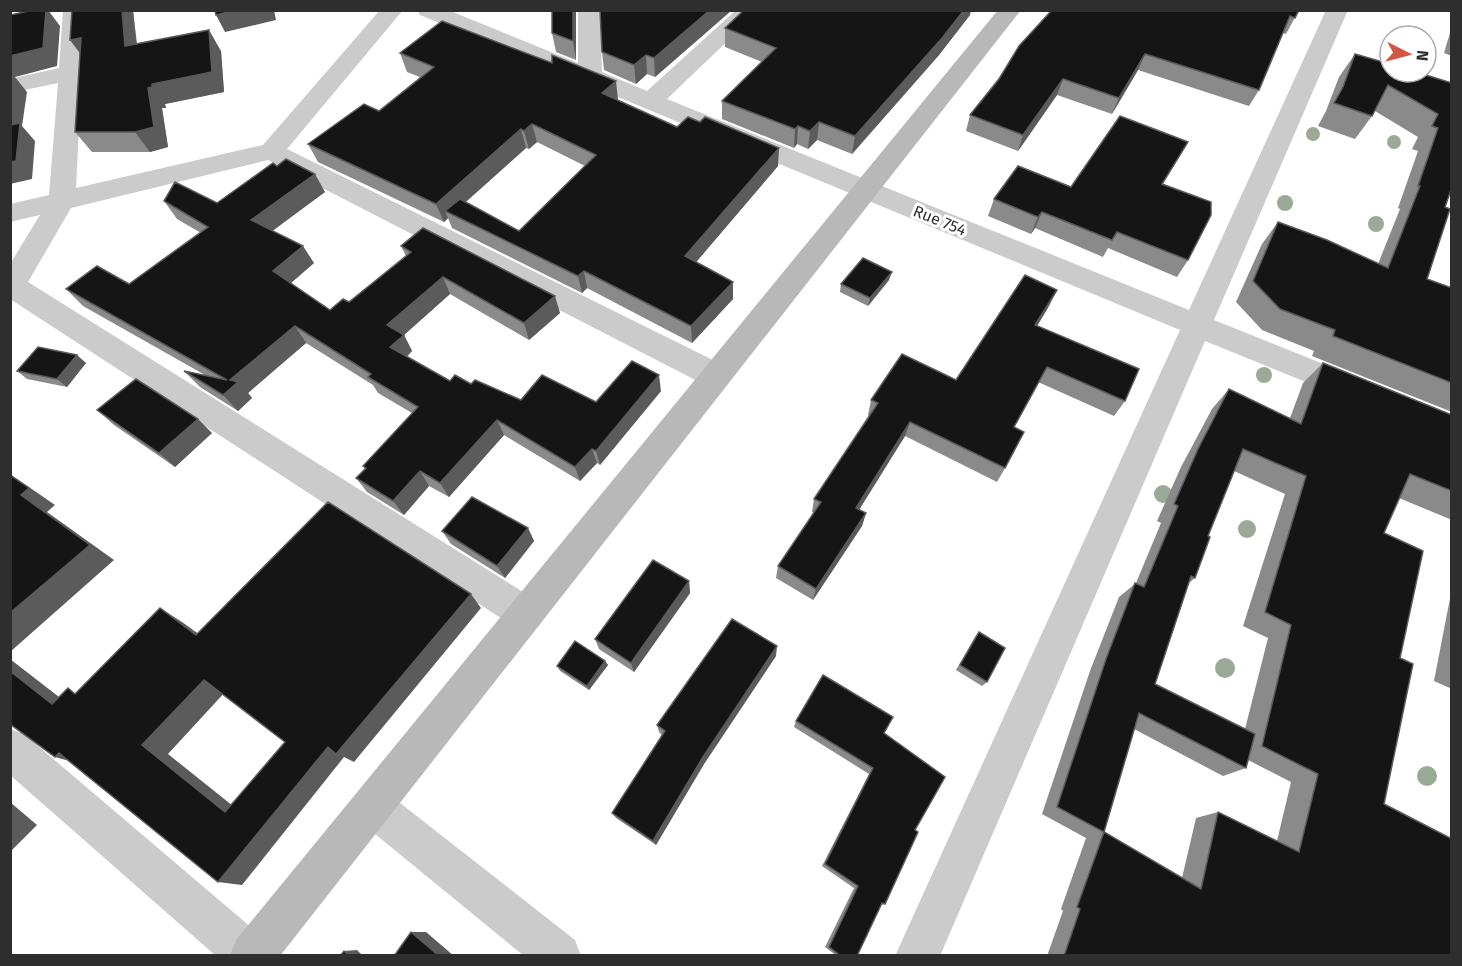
<svg xmlns="http://www.w3.org/2000/svg" width="1462" height="966" font-family="'Fira Sans',sans-serif">
<style>
.lines{fill:none;stroke-linecap:round;stroke-linejoin:round}
.street{fill:#cbcbcb;fill-rule:evenodd}
.secondary{fill:#b8b8b8;fill-rule:evenodd}
.tree{fill:#9baa96}
.wall{fill:#8a8a8a;fill-rule:evenodd}
.shaded-wall{fill:#5b5b5b}
.building{fill:#151515;stroke:#5b5b5b;stroke-width:1.5;fill-rule:evenodd}
.labels{text-anchor:middle;stroke-width:6;stroke-linejoin:round;paint-order:stroke}
.street-label{font-size:16px;fill:#2e2e2e;stroke:#fff}
</style>
<rect width="100%" height="100%" fill="#fff"/>
<g class="lines">
<g class="street">
<path d="M63,10H85L76,188L263,145L380,10H403L287,149L727,367L731,376L727,385L716,388L705,385L268,160L71,208L28,282L539,602L544,614L539,626L526,631L513,626L10,299V264L40,215L10,222V204L49,195L58,83L10,93V79L59,68Z"/>
<path d="M417,10H448L578,63V10H600L602,72L647,91L736,10H760L667,99L1189,310L1326,10H1348L1214,320L1366,381L1370,390L1366,399L1355,402L1205,341L940,956H895L1180,330L420,15Z"/>
<path d="M10,729L24,734L266,940L272,956H216L10,775Z"/>
<path d="M372,786L386,792L575,940L581,956H524L358,820L352,806L358,792Z"/>
</g>
<path class="secondary" d="M998,10H1021L280,956H230L236,940Z"/>
</g>
<g class="tree">
<circle cx="1313" cy="134" r="7"/>
<circle cx="1394" cy="142" r="7"/>
<circle cx="1285" cy="203" r="8"/>
<circle cx="1376" cy="224" r="8"/>
<circle cx="1264" cy="375" r="8"/>
<circle cx="1163" cy="494" r="9"/>
<circle cx="1247" cy="529" r="9"/>
<circle cx="1225" cy="668" r="10"/>
<circle cx="1427" cy="776" r="10"/>
</g>
<g class="wall">
<path d="M72,10H133L137,44L221,51L224,92L165,104L166,108H162L168,147L150,152H92L75,132L80,54Z"/>
<path d="M576,10V60L556,52L552,33Z"/>
<path d="M600,10H732L655,77L647,74L636,84L604,70L602,52Z"/>
<path d="M1052,10H1299L1286,34L1283,33L1259,90L1249,106L1138,70L1112,114L1057,95L1018,151L966,131L970,115Z"/>
<path d="M970,15L939,55L852,154L817,140L808,149L797,144L794,148L722,119V101L762,62L725,47V28Z"/>
<path d="M1452,26V56L1444,53Z"/>
<path d="M400,53L618,100H617L677,127L778,166L696,262L733,282V299L692,343L587,288L582,293L452,228L448,218L444,222L318,162L308,144L379,111L420,77L407,72ZM537,142L585,166L519,231L466,202L526,148L529,149Z"/>
<path d="M1355,54L1452,83L1445,207L1427,279L1452,288V412L1312,356L1314,351L1262,330L1236,302L1262,244L1278,222L1378,264L1400,209L1398,208L1418,151L1412,149L1418,137L1375,111L1372,116L1355,139L1318,126L1326,111L1339,77Z"/>
<path d="M1188,142L1163,184L1188,260L1177,277L1108,248L1103,257L1035,228L1031,234L988,216L994,199L1071,187Z"/>
<path d="M325,192L272,230L314,263L291,283L330,310L349,302L406,256L401,246L560,313L529,340L450,294L404,335L412,351L407,357L450,381L471,384L521,400L596,402L661,391L600,465L597,463L580,481L504,435L449,497L429,486L404,515L367,492L356,478L365,469L363,466L412,413L378,393L373,385L306,343L248,393L252,398L238,411L200,387L184,371L205,375L83,306L66,289L129,284L201,233L177,219L164,201L217,203Z"/>
<path d="M889,280L868,306L840,292L841,284Z"/>
<path d="M1049,306L1037,326L1125,401L1114,416L1038,382L1014,427L1005,468L997,482L905,436L859,510L866,513L862,526L813,600L776,578L778,566L814,513L812,512L814,499L869,416L868,415L871,400L956,380Z"/>
<path d="M86,363L67,387L27,379L17,371Z"/>
<path d="M1323,363L1452,415V520L1399,498L1384,533L1400,658L1384,804L1452,956H1047L1063,911L1061,909L1086,838L1042,814L1090,671L1119,597L1136,583L1161,523L1157,521L1181,467L1212,409L1229,389L1290,418L1303,383ZM1234,471L1285,494L1243,626L1268,638L1245,729L1155,684L1189,583L1195,578L1208,536ZM1134,729L1223,776L1246,768L1248,760L1291,782L1277,841L1218,812L1196,818L1182,878L1104,832Z"/>
<path d="M97,410L212,433L175,467L114,425Z"/>
<path d="M528,528L534,541L505,578L451,544L442,531Z"/>
<path d="M689,581L690,593L634,672L599,649L595,639Z"/>
<path d="M1452,588V689L1434,681Z"/>
<path d="M979,632L987,682L982,686L956,670L975,637Z"/>
<path d="M776,656L704,764L656,845L616,818L612,813L662,735L659,732L657,725Z"/>
<path d="M605,661L608,665L589,690L560,671L557,666Z"/>
<path d="M796,721L884,733L915,830L885,904L881,905L857,956H837L825,947L854,888L822,866L869,774L794,727Z"/>
</g>
<g class="shaded-wall">
<path d="M46,10H48L60,26L57,66L15,77L27,92L22,126L35,141L32,179L10,184V56Z"/>
<path d="M122,10L133,11L139,67L125,46Z"/>
<path d="M237,10H274L276,20L225,32L216,15Z"/>
<path d="M573,10H576V60L573,41Z"/>
<path d="M710,10H732L655,77L654,58Z"/>
<path d="M964,10H971L970,15L939,55L852,154L855,136Z"/>
<path d="M209,30L221,51L224,92L165,104L166,108H162L168,147L150,152L135,132L148,88Z"/>
<path d="M81,38L85,60L70,40Z"/>
<path d="M1145,54L1138,70L1112,114L1119,98Z"/>
<path d="M646,55L647,74L636,84L634,65Z"/>
<path d="M1063,79L1057,95L1018,151L1023,135Z"/>
<path d="M616,81L618,100L604,112L602,93Z"/>
<path d="M819,122L817,140L808,149L810,131Z"/>
<path d="M532,124L537,142L529,149L524,131Z"/>
<path d="M798,126L797,144L794,148L795,129Z"/>
<path d="M521,129L526,148L452,214L445,211L448,218L444,222L436,204Z"/>
<path d="M779,148L778,166L686,274L685,256Z"/>
<path d="M315,174L325,192L263,238L251,220Z"/>
<path d="M1042,212L1035,228L1031,234L1038,217Z"/>
<path d="M303,246L314,263L285,288L273,271Z"/>
<path d="M584,271L587,288L582,293L578,276Z"/>
<path d="M892,272L889,280L868,306L870,298Z"/>
<path d="M443,277L450,294L404,335L412,351L399,363L390,347L387,325Z"/>
<path d="M733,282V299L692,343L691,326Z"/>
<path d="M1057,290L1049,306L1028,341L1035,325Z"/>
<path d="M555,296L560,313L529,340L524,323Z"/>
<path d="M295,326L306,343L248,393L252,398L238,411L223,395L230,380Z"/>
<path d="M77,355L86,363L67,387L57,379Z"/>
<path d="M659,375L661,391L600,465L596,451Z"/>
<path d="M198,419L212,433L175,467L159,453Z"/>
<path d="M497,420L504,435L449,497L440,483Z"/>
<path d="M910,422L905,436L852,521L856,508Z"/>
<path d="M592,449L597,463L580,481L575,467Z"/>
<path d="M420,471L429,486L404,515L393,501Z"/>
<path d="M10,474L55,505L47,512L114,560L10,652V613L21,495Z"/>
<path d="M866,513L862,526L813,600L816,589Z"/>
<path d="M528,528L534,541L505,578L497,566Z"/>
<path d="M689,581L690,593L634,672L631,663Z"/>
<path d="M471,594L481,608L354,762L344,757L242,885L218,882L328,747Z"/>
<path d="M160,608L182,622L218,648L196,635Z"/>
<path d="M777,646L776,656L704,764L656,845L653,841L703,757Z"/>
<path d="M10,659L81,714L52,704L10,671Z"/>
<path d="M605,661L608,665L589,690L587,686Z"/>
<path d="M204,680L226,691L168,754L248,818L225,812L142,745Z"/>
<path d="M59,753L84,765L55,757Z"/>
<path d="M10,802L37,825L10,852Z"/>
<path d="M411,932H426L454,956H439Z"/>
<path d="M357,950L363,956H349L344,951Z"/>
</g>
<g class="building">
<path d="M33,10H46L43,48L10,56V15Z"/>
<path d="M72,10H122L125,46L209,30L212,72L152,84V87L148,88L154,127L135,132H75L81,38L70,40Z"/>
<path d="M215,10H237L216,15Z"/>
<path d="M552,10H573V41L552,33Z"/>
<path d="M600,10H710L654,58L646,55L634,65L602,52Z"/>
<path d="M744,10H964L943,37L855,136L819,122L810,131L798,126L795,129L722,101L776,48L725,28Z"/>
<path d="M1052,10H1299L1295,18L1290,16L1259,90L1145,54L1119,98L1063,79L1023,135L970,115L999,79L1019,46Z"/>
<path d="M442,21L552,63V55L616,81L602,93L677,127L688,117L700,122L705,117L779,148L685,256L733,282L691,326L584,271L578,276L445,211L460,199L519,231L596,155L532,124L524,131L521,129L436,204L308,144L364,104L379,111L434,67L400,53Z"/>
<path d="M1355,54L1390,64V72H1416L1452,83V187L1445,207L1450,209L1427,279L1452,288V383L1333,336L1335,330L1280,309L1253,281L1278,222L1327,240L1388,268L1420,186H1418L1438,128L1432,126L1438,114L1388,85L1372,116L1334,103L1343,87Z"/>
<path d="M1120,116L1188,142L1162,184L1211,202V215L1188,260L1117,232L1112,240L1042,212L1038,217L994,199L1018,166L1071,187Z"/>
<path d="M20,123L16,161L10,162V125Z"/>
<path d="M286,159L315,174L251,220L303,246L273,271L330,310L343,299L349,302L411,252L401,246L423,228L555,296L524,323L443,277L387,325L404,335L390,347L450,381L455,375L471,384L475,380L521,400L542,375L596,402L632,361L659,375L596,451L592,449L575,467L497,420L440,483L420,471L393,501L356,478L366,468L363,466L418,407L368,377L371,374L295,326L230,380L238,382L223,395L184,371L227,380L66,289L97,266L129,284L208,227L164,201L175,182L217,203L273,163L277,166Z"/>
<path d="M863,258L892,272L870,298L841,284Z"/>
<path d="M1025,275L1057,290L1035,325L1139,369L1125,401L1047,367L1014,427L1024,432L1005,468L910,422L856,508L866,513L816,589L778,566L821,502L814,499L878,403L871,400L902,354L956,380Z"/>
<path d="M38,347L77,355L57,379L17,371Z"/>
<path d="M1323,363L1452,415V491L1410,474L1384,533L1423,551L1400,658L1413,664L1384,804L1452,839V956H1064L1080,909L1077,907L1104,832L1057,807L1106,659L1135,583L1144,587L1178,506L1174,504L1198,449L1229,389L1301,424ZM1243,449L1306,476L1265,612L1291,625L1262,746L1318,774L1299,852L1218,812L1201,889L1104,832L1139,713L1246,768L1255,734L1155,684L1191,576L1195,578L1210,537L1208,536Z"/>
<path d="M136,379L198,419L159,453L97,410Z"/>
<path d="M10,475L29,488L21,495L90,545L10,613Z"/>
<path d="M472,497L528,528L497,566L442,531Z"/>
<path d="M328,502L471,594L336,754L328,747L218,882L59,753L55,757L10,724V671L52,704L68,688L75,694L160,608L196,635ZM204,680L285,742L225,812L142,745Z"/>
<path d="M653,560L689,581L631,663L595,639Z"/>
<path d="M732,619L777,646L703,757L653,841L612,813L665,731L657,725Z"/>
<path d="M979,632L1005,648L987,682L960,665Z"/>
<path d="M575,641L605,661L587,686L557,666Z"/>
<path d="M823,675L893,717L884,733L945,777L915,830L918,832L885,904L882,903L857,956H841L829,947L858,886L825,864L873,768L796,721Z"/>
<path d="M411,932L439,956H394Z"/>
<path d="M344,951L349,956H340Z"/>
</g>
<g class="labels">
<g class="street-label">
<text transform="translate(940 220) rotate(22)" y="6">Rue 754</text>
</g>
</g>
<rect width="1462" height="966" fill="none" stroke="#2e2e2e" stroke-width="24"/>
<g transform="translate(1408 54) rotate(96)"><circle r="28" fill="#ffffff" stroke="#ababab" stroke-width="1.5"/>
<path d="M0-4.5L10 22L0 15L-10 22Z" fill="#d25642"/>
<text y="-9" font-size="16" font-weight="bold" text-anchor="middle" fill="#2e2e2e">N</text>
</g>
</svg>
